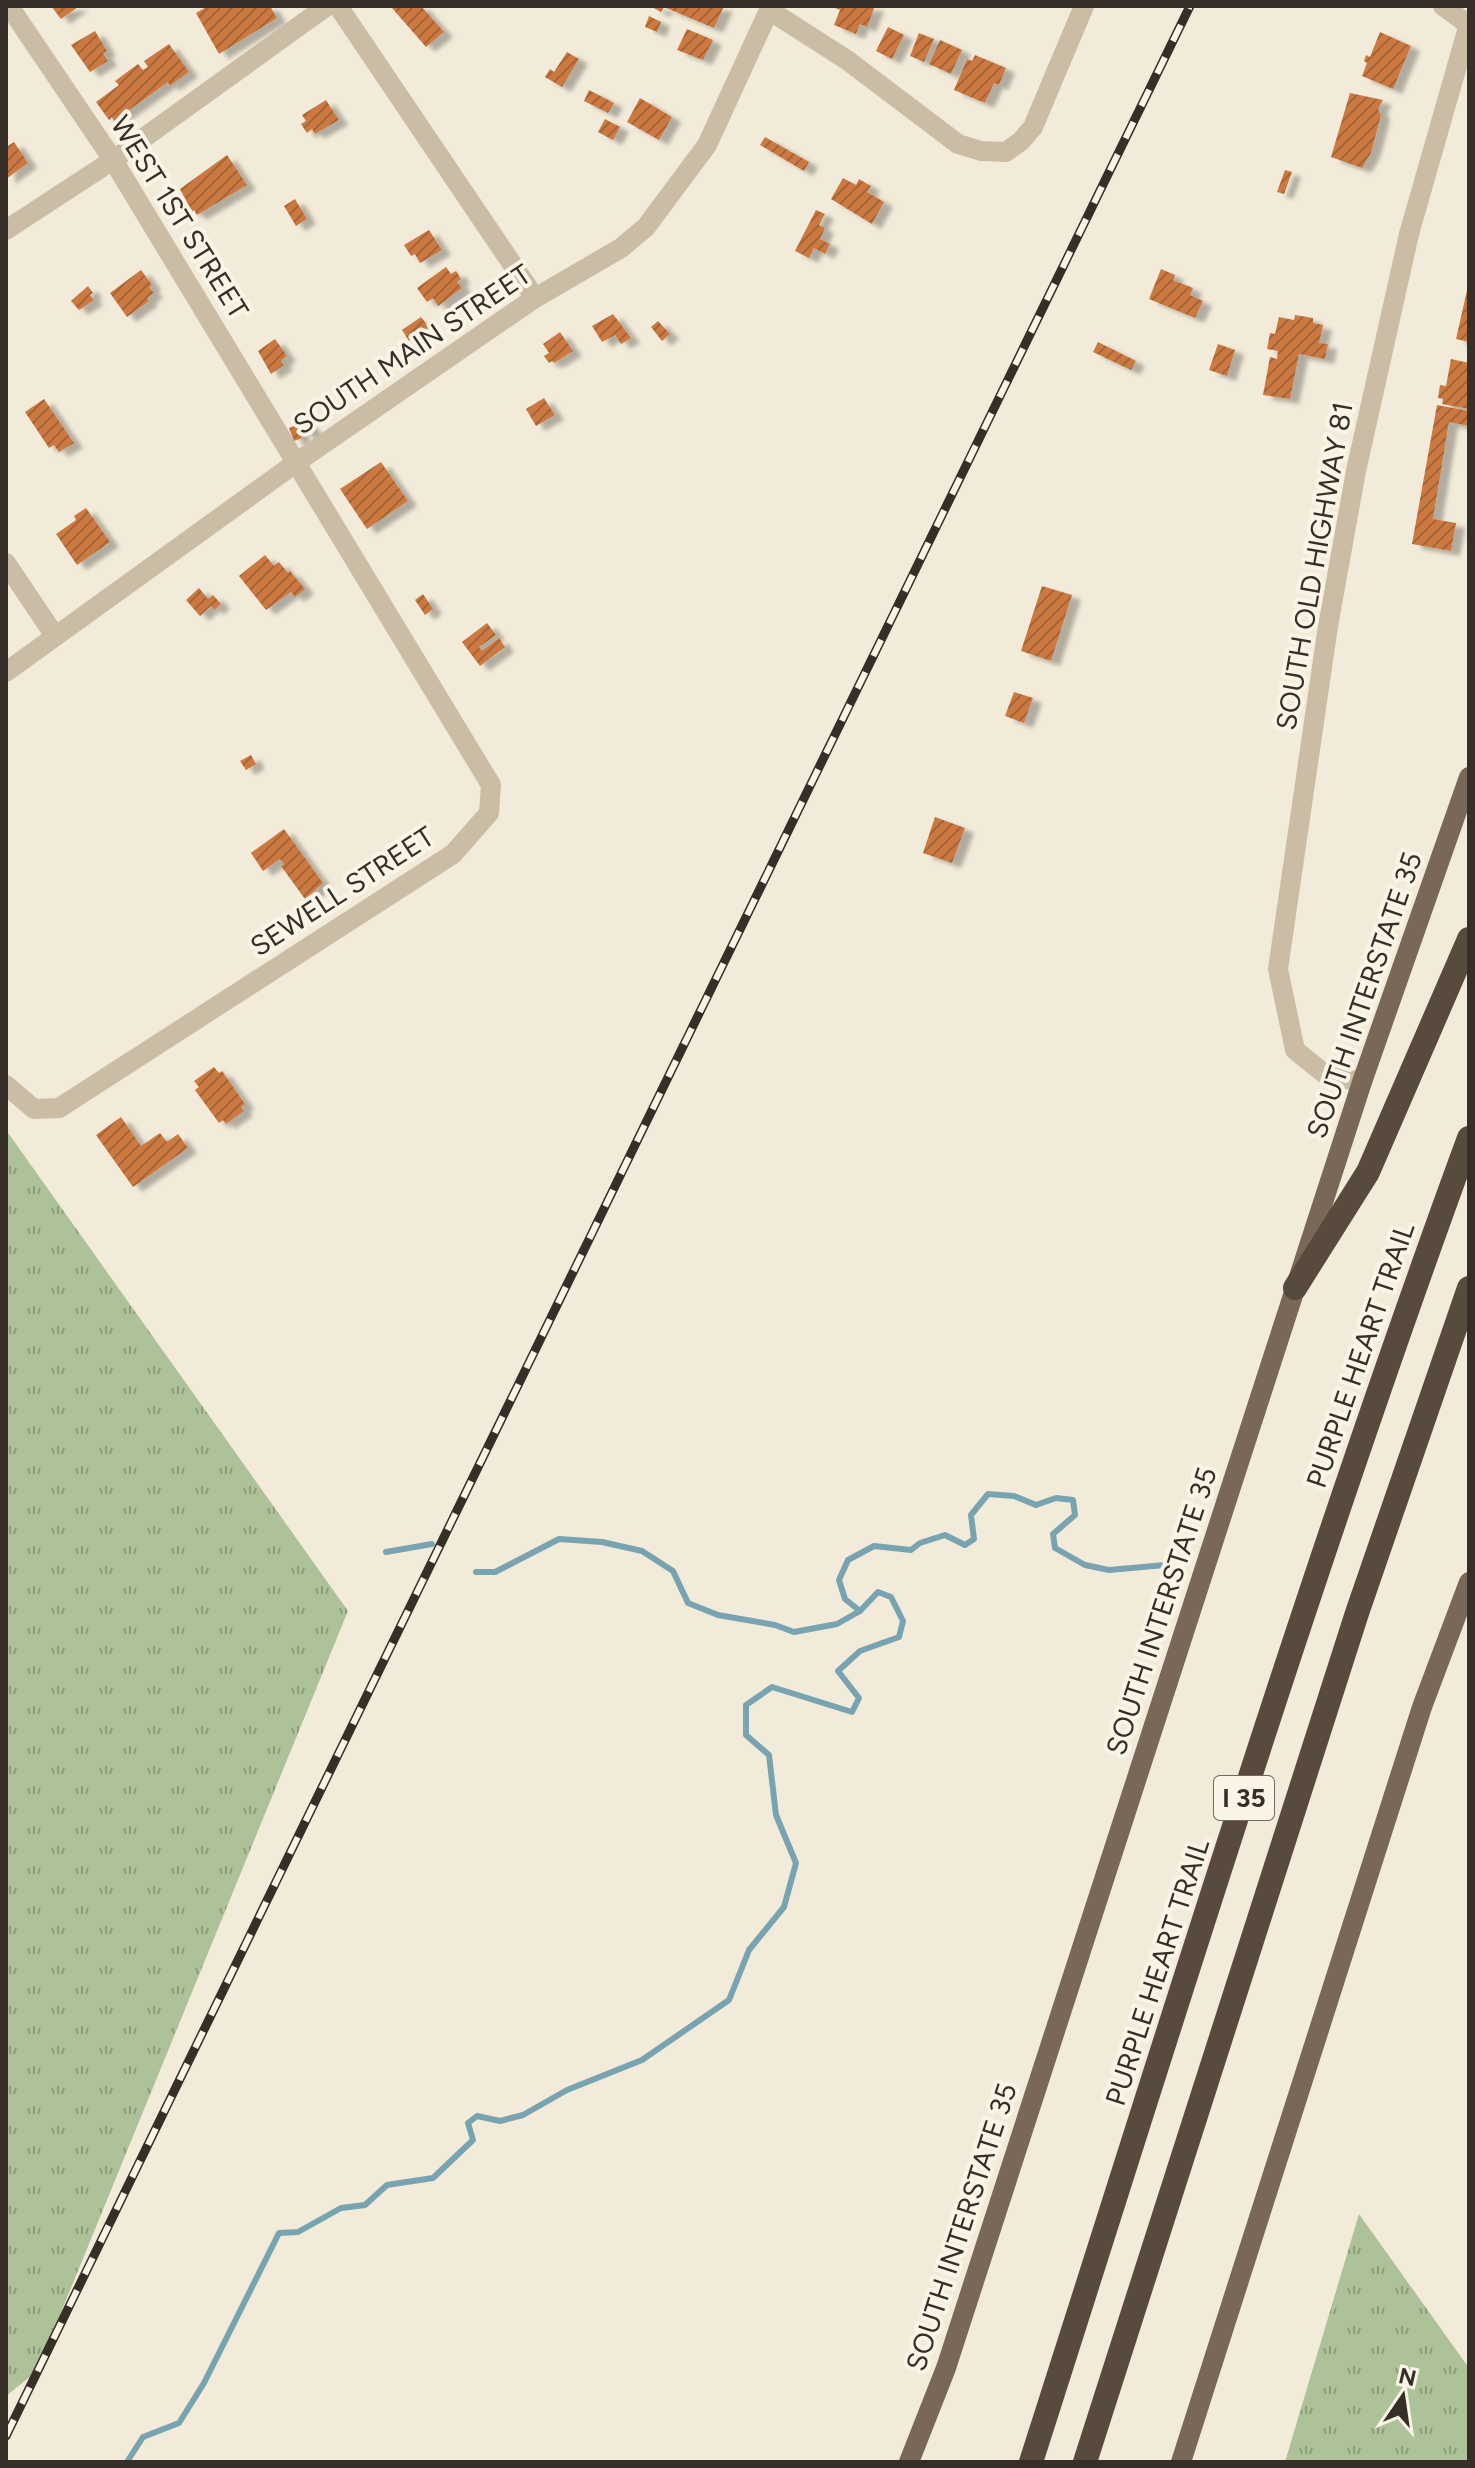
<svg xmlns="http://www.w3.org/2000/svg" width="1475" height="2468" font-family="Figtree,sans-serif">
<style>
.grass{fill:url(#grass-tufts)}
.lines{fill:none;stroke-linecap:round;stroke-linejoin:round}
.stream{stroke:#78a4b1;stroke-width:6}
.building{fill:url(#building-hatch);filter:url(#shadow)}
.minor{stroke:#cbbda5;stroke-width:20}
.major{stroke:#796857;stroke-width:20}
.highway{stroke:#584a3d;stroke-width:24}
.rail-casing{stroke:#362e27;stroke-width:9}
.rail{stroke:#faf4e6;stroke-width:6;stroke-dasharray:18;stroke-linecap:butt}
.labels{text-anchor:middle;stroke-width:8;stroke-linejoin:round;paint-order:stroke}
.shield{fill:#faf4e6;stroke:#716960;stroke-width:2}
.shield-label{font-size:26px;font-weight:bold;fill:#362e27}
.street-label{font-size:28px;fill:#362e27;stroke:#faf4e6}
</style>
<defs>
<pattern id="grass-tufts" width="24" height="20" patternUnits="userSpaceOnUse" patternTransform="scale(2)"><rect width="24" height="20" fill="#adc299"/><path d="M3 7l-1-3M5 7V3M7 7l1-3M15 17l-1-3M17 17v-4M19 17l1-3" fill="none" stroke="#8e9e7d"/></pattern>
<pattern id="building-hatch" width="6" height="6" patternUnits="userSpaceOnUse" patternTransform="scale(2)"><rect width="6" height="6" fill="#cb793f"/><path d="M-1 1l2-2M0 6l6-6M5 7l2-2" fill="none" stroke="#a66435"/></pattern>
<filter id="shadow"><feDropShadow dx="9" dy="5" stdDeviation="2" flood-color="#0004"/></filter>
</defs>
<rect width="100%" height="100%" fill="#f2ebda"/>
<g class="grass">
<path d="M6,1130L348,1611L37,2371L6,2396Z"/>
<path d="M1359,2214L1469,2368V2462H1285Z"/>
</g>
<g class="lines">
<g class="stream">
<path d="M386,1552L432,1544"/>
<path d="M476,1572H495L559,1539L602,1542L642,1551L673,1571L688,1603L718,1615L775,1625L794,1632L837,1624L860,1611L845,1599L839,1580L848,1560L874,1546L911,1550L920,1543L945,1535L965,1545L974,1539L971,1515L988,1494L1014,1496L1036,1505L1056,1498L1073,1500L1075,1515L1053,1534L1055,1548L1085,1565L1109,1570L1165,1565"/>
<path d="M127,2462L143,2437L179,2423L204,2383L279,2233L298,2232L341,2208L365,2205L387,2185L433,2178L473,2140L468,2123L477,2116L500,2121L523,2115L567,2090L642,2060L729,2000L749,1950L784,1907L796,1863L776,1815L769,1755L746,1735V1705L772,1687L852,1712L859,1698L838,1671L860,1651L899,1637L903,1621L891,1597L878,1592L860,1611"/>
</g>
</g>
<g class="building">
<path d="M51,6H79L61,19Z"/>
<path d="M208,6H270L277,18L219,54L196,13Z"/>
<path d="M394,6H421L444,32L426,47L392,8Z"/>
<path d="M650,6H724L714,28L664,7L661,12Z"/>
<path d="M836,6H875L867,27L860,24L856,34L834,25L840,10L835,8Z"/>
<path d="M649,16L661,22L657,32L645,27Z"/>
<path d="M888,27L904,35L892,59L876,51Z"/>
<path d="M687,29L713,40L703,60L677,50Z"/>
<path d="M95,31L107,51L103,53L108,61L90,72L71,45Z"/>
<path d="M1380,32L1411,46L1393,89L1362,76L1367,63L1364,61L1366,55L1370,57Z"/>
<path d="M919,33L934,39L924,62L910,56Z"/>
<path d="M940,40L962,50L951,74L929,64Z"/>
<path d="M169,44L189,72L170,86L168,82L114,121L112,117L109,120L96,102L119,85L115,81L138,64L143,70L148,67L144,61Z"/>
<path d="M567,52L579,59L562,87L545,77L550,69L554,72Z"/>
<path d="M975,55L1006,68L999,85L994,83L985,103L954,90L967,59L972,61Z"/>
<path d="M589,90L614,103L608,113L584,101Z"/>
<path d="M1350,93L1383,100L1378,109L1381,115L1371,153L1362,168L1331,157Z"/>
<path d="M640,98L672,117L659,140L627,122Z"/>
<path d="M326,100L339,120L315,134L312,129L307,133L301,124L306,121L302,115Z"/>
<path d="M605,119L620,127L613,140L598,132Z"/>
<path d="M765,137L809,162L804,171L760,145Z"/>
<path d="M14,142L28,163L6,179V147Z"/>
<path d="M227,155L247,185L197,215L194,210L192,212L180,189Z"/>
<path d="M1285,170L1292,172L1284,194L1277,192Z"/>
<path d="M843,178L856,185L859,179L871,186L867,192L884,202L872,224L831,199Z"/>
<path d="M295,199L307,219L296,226L284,206Z"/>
<path d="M816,210L825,214L819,225L825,228L820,239L830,244L825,254L814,248L809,258L795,251Z"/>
<path d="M429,230L442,250L420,263L415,254L411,256L404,245Z"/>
<path d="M446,267L451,274L456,271L458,274L461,279L457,282L462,288L438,306L433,298L427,302L417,288Z"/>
<path d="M1161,269L1175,275L1173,280L1193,288L1190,295L1203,301L1195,318L1149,299Z"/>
<path d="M141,270L152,285L149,287L154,293L147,298L149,301L127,317L110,293Z"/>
<path d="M88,286L93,293L90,295L94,300L79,310L71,301Z"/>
<path d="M1468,286H1469V342L1456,339Z"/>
<path d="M613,314L631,338L621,344L615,335L602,342L592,326Z"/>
<path d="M1295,315L1313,318V323L1323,325L1319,343L1328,344L1325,359L1299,354L1290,399L1263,395L1270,357L1277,359L1278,351L1267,349L1270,333L1275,334L1279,317L1294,320Z"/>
<path d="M421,317L429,327L409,341L402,330Z"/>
<path d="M658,321L670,334L662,341L651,327Z"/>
<path d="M560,332L573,351L554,363L552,361L549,363L544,356L549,353L543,344Z"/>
<path d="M275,339L287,356L281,361L284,365L271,374L258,351Z"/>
<path d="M1098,342L1136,361L1131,370L1093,352Z"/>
<path d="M1218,344L1235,350L1227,376L1209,370Z"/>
<path d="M1451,359L1469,363V409L1442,404L1443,399L1438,398L1440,385L1446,386Z"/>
<path d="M544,398L555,415L536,426L526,409Z"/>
<path d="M44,399L74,443L59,452L54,445L49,448L25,412Z"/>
<path d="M1437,405L1469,411V426L1449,422L1433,519L1456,523L1451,551L1412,544Z"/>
<path d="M304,419L314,430L308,436L297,425Z"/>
<path d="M297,425L302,438L294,441L289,428Z"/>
<path d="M381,462L408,501L367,529L340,489Z"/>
<path d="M86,508L110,542L77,565L56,534L76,520L74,516Z"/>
<path d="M265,555L274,566L279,562L288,573L290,571L305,589L295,597L291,592L266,610L239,576Z"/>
<path d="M1042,586L1072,595L1051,661L1021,651Z"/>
<path d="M199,588L208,599L213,595L221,604L214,610L211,606L200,616L186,600Z"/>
<path d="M423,594L433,609L425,615L415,600Z"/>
<path d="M487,623L496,635L479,647L482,651L499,638L505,647L480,666L462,642Z"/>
<path d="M1014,692L1033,698L1024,723L1005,716Z"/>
<path d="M251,755L256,764L246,770L240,761Z"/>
<path d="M935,817L965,828L952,863L923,853Z"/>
<path d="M284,829L323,883L305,899L281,866L284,864L280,859L263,871L251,853Z"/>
<path d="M214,1067L219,1073L222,1071L245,1104L241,1107L244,1111L226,1124L223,1120L219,1123L195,1090L199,1087L194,1081Z"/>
<path d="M121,1117L141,1146L160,1133L167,1142L178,1134L188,1148L133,1187L96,1135Z"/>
</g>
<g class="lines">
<g class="minor">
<path d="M338,6L535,298"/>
<path d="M1443,6L1469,25"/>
<path d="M769,10L847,60L958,144L981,151L1006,152L1021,141L1033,127L1084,6"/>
<path d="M6,230L113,160L327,6"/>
<path d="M6,563L55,636"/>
<path d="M6,672L297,462L535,298L621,248L646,227L707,145L771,6"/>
<path d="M1362,1082L1326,1075L1295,1050L1278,969L1328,626L1356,471L1409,234L1469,24"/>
<path d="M6,1085L34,1109L59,1108L453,854L489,813L491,785L113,160L9,6"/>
</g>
<g class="major">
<path d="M909,2462L946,2368L1362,1082L1469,777"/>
<path d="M1181,2462L1422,1707L1469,1582"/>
</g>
<g class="highway">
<path d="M1295,1288L1368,1172L1469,939"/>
<path d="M1031,2462C1173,2019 1309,1574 1469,1138"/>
<path d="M1085,2462L1357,1613L1469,1288"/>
</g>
<g class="rail-casing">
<path id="rail" d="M6,2436L1190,6"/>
</g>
<use href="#rail" class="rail"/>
</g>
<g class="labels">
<rect class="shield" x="1214" y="1776" width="60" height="44" rx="6"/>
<g class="shield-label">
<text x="1244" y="1807">I 35</text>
</g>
<g class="street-label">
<text transform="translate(180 217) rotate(58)" y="10">WEST 1ST STREET</text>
<text transform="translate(412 349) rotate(-34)" y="10">SOUTH MAIN STREET</text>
<text transform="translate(1314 566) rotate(-80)" y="10">SOUTH OLD HIGHWAY 81</text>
<text transform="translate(342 891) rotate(-33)" y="10">SEWELL STREET</text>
<text transform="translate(1364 995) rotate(-71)" y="10">SOUTH INTERSTATE 35</text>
<text transform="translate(1360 1355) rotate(-71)" y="10">PURPLE HEART TRAIL</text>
<text transform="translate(1161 1611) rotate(-72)" y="10">SOUTH INTERSTATE 35</text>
<text transform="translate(1157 1972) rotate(-72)" y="10">PURPLE HEART TRAIL</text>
<text transform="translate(961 2227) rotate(-72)" y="10">SOUTH INTERSTATE 35</text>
</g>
</g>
<rect width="1475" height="2468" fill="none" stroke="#362e27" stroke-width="16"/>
<g transform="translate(1403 2396) rotate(13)" stroke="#faf4e6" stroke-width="6" paint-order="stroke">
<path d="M0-6L14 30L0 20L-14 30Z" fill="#362e27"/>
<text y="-12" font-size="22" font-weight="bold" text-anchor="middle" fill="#362e27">N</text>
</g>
</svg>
